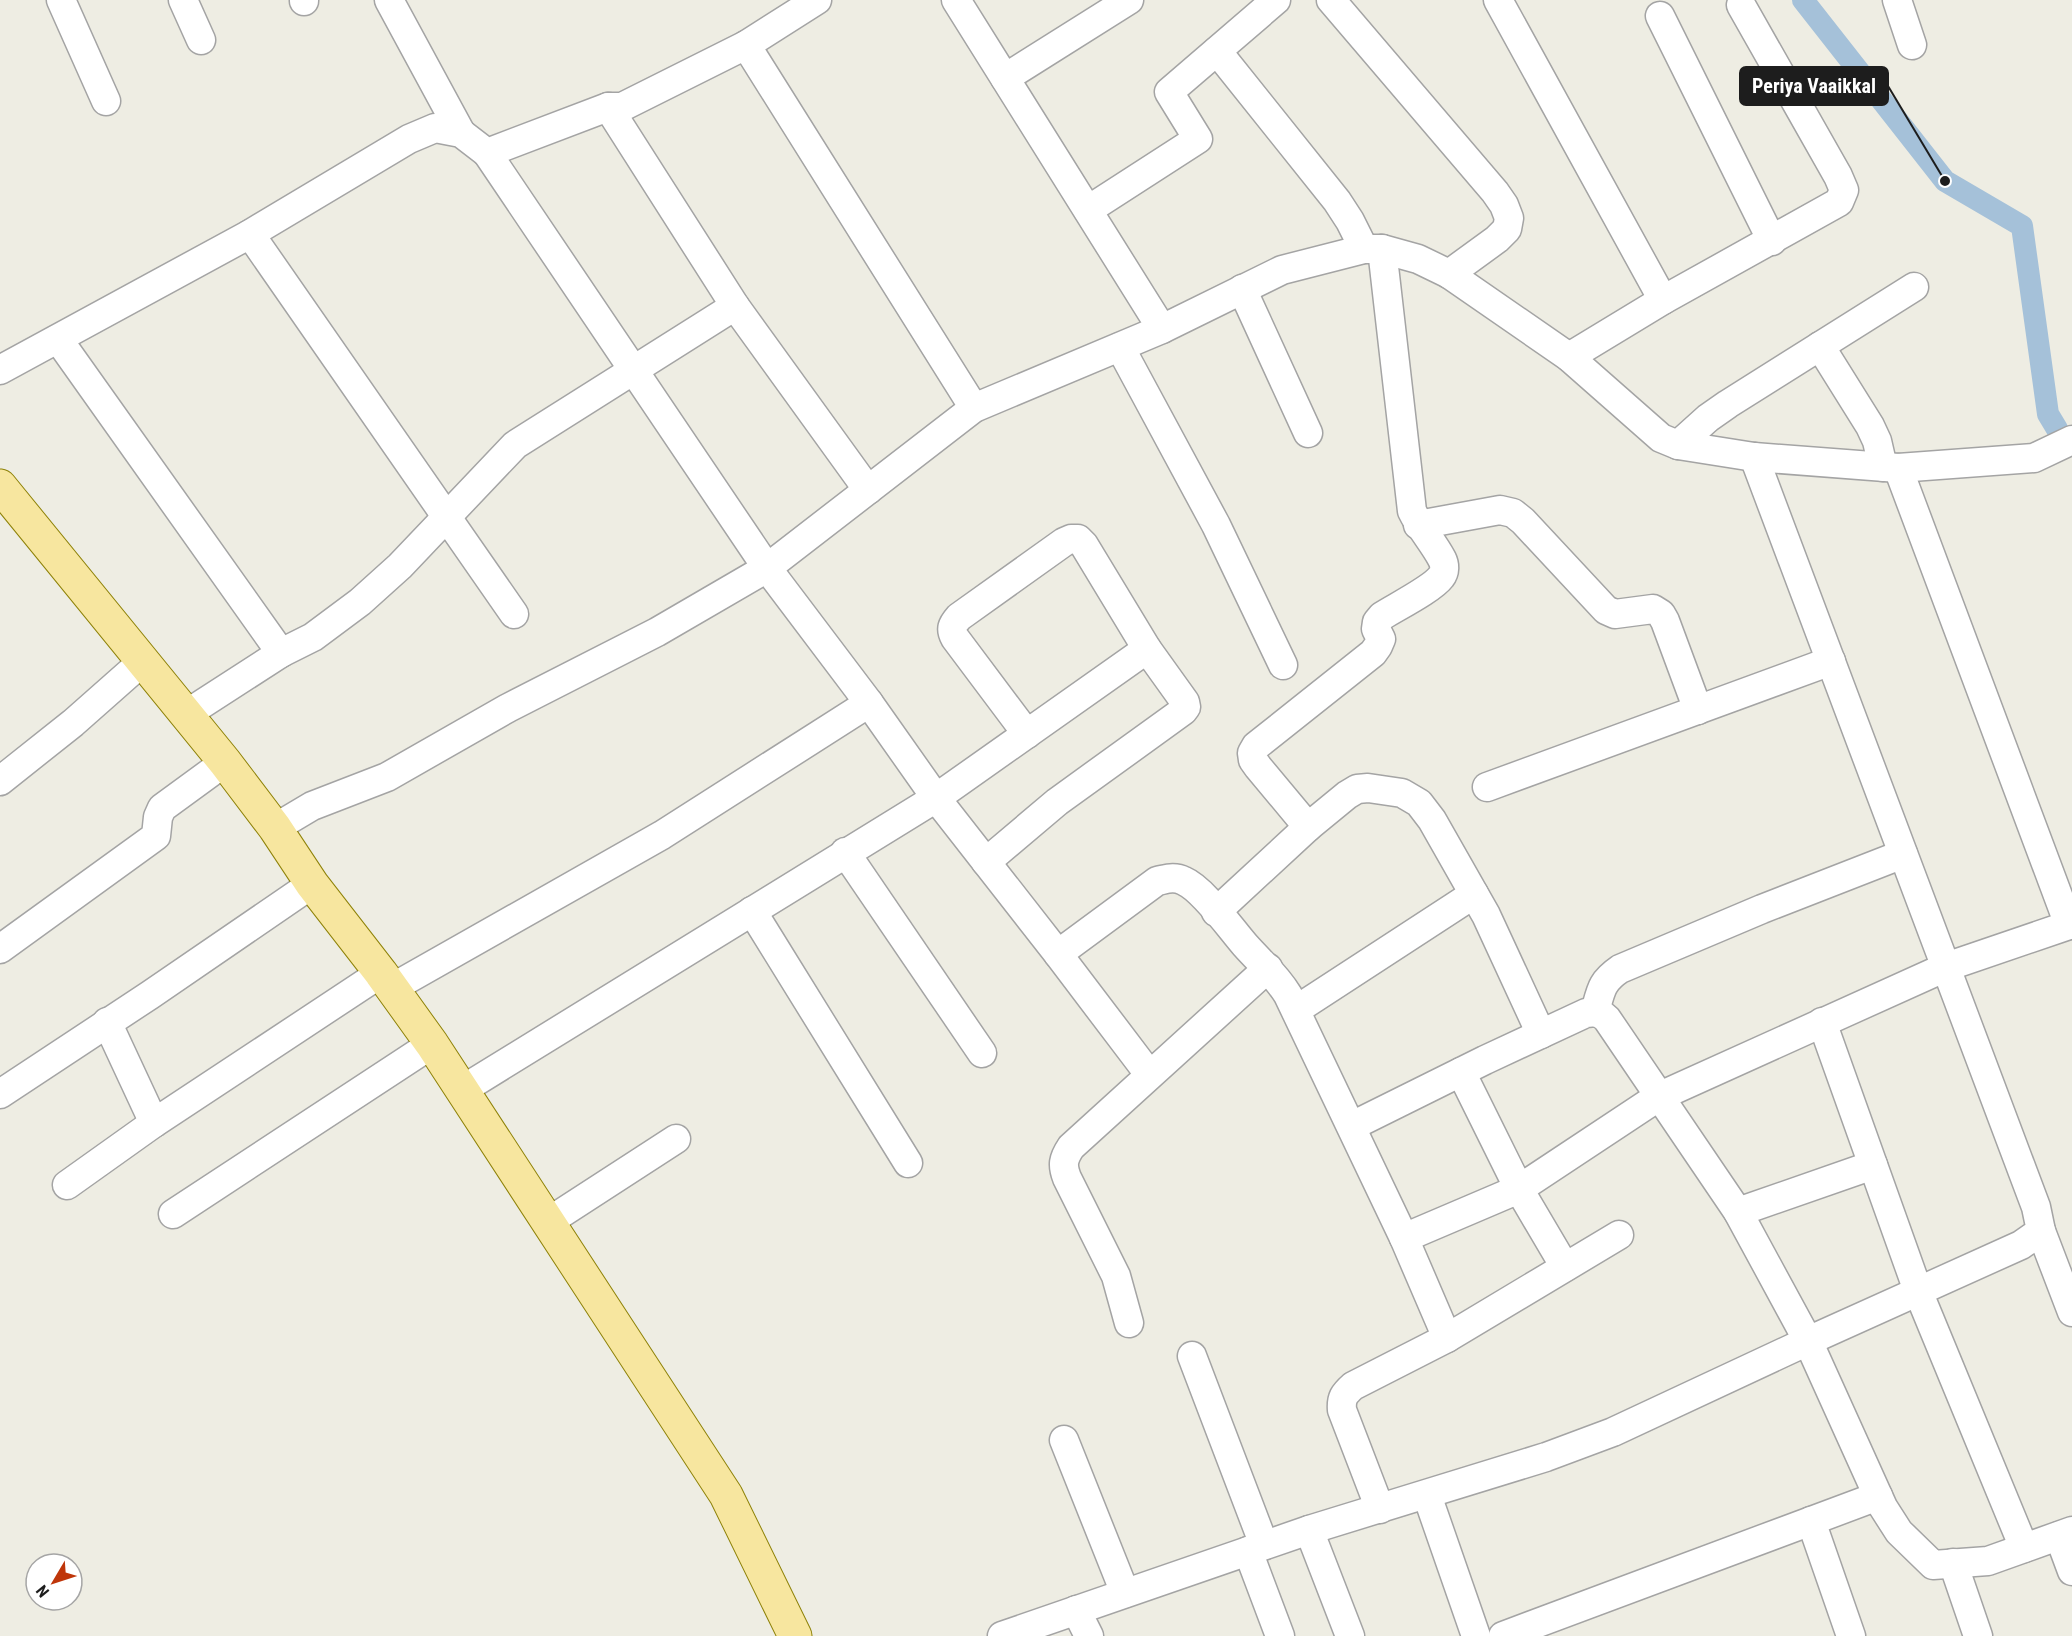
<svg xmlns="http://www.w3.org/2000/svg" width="2072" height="1636" font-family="'Roboto Condensed',sans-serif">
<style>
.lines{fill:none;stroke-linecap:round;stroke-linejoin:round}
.canal{stroke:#a5c1d9;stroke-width:22}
.minor-casing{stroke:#a4a4a4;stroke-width:31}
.major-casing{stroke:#8e8208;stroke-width:35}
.minor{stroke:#fff;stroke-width:28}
.major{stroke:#f7e69f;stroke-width:33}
.leader{fill:none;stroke:#1d1d1d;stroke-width:2}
.callout-dot{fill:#1d1d1d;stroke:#fff;stroke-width:2}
.callout{fill:#1d1d1d;stroke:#1d1d1d;stroke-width:2}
.callout-label{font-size:20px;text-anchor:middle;font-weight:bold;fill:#fff}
</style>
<rect width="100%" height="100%" fill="#eeede3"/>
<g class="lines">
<path class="canal" d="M1803,0L1945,181L2022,226L2048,414L2057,429"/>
<g class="minor-casing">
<g id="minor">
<path d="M61,0L106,101"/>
<path d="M183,0L201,40"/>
<path d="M304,0V1"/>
<path d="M389,0L461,133"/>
<path d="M956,0L1162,329"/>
<path d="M1331,0L1495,192L1504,205L1509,218L1507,229L1497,239L1449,274"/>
<path d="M1498,0L1663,300"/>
<path d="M1897,0L1912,45"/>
<path d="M1660,16L1772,241"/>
<path d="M746,45L974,408"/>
<path d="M1217,51L1337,201L1350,221L1364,249"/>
<path d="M1005,78L1129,0"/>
<path d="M608,107L735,306L868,490"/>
<path d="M487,153L767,568L869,703L936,798L1058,954L1149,1074"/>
<path d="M1088,210L1198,139L1169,92L1276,0"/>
<path d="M250,234L514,614"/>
<path d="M1242,289L1308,433"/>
<path d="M58,339L281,653"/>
<path d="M1820,346L1870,426L1877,441L1883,467"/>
<path d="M1120,347L1216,525L1283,665"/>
<path d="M1569,357L1663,300L1839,202L1844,190L1838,176L1741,5"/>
<path d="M0,370L250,234L409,139L435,128L461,133L487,153L608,107H622L746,45L817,0"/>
<path d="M1678,445L1708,418L1728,404L1914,287"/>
<path d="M1898,468L2069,925"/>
<path d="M1418,525L1500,510L1513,513L1523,521L1606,610L1615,614L1653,609L1661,614L1665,621L1698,710"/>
<path d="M185,715L281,653L313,637L360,602L400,566L515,445L735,306"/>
<path d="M0,781L73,723L142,662"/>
<path d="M1487,787L1831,661"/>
<path d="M1308,827L1258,767L1253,760L1252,753L1256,746L1373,653L1378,646L1381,639L1376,629L1377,622L1382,616C1396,607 1432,589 1441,577C1445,572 1445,565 1442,559C1433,542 1420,528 1412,511L1382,249"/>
<path d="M275,828L312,806L387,777L508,708L657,632L767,568L974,408L1162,329L1282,270L1364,249H1382L1418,259L1449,274L1569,357L1661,438L1678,445L1754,457L1898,468L2034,458L2072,440"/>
<path d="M845,852L982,1053"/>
<path d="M986,862L1057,802L1183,711L1186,707L1185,702L1147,649L1084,545L1078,539H1071L1064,542L959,617C952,625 950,629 955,638L1027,734"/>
<path d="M752,911L908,1163"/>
<path d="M1216,912L1308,827L1347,795L1357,789L1368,788L1402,793L1419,803L1432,820L1486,915L1541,1034"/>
<path d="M0,949L156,836L158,817L162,808L225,762"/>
<path d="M1058,954L1157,881C1167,879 1174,876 1184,881C1203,889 1231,929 1245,945C1261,963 1275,974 1288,995L1404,1238L1447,1338"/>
<path d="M392,988L662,835L869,703"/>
<path d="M1296,1010L1474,894"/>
<path d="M1595,1012C1601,990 1601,982 1620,969L1762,909L1903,854"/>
<path d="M107,1022L154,1123"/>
<path d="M1822,1022L1918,1291L2024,1548"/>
<path d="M1461,1072L1519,1189L1565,1267"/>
<path d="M462,1090L936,798L1147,649"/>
<path d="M0,1094L150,995L312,884"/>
<path d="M1352,1126L1485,1060L1586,1013C1595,1012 1600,1012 1607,1019L1738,1212L1808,1341L2021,1245L2041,1231L2036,1207L1754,457"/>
<path d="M67,1185L154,1123L381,973"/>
<path d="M1738,1212L1873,1165"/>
<path d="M173,1214L432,1044"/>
<path d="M548,1222L676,1139"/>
<path d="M2041,1231L2072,1312"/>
<path d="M1404,1238L1519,1189L1658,1097L1946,967L2072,924"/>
<path d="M1129,1323L1116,1276L1067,1178C1062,1165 1063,1159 1071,1147L1268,968"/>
<path d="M1192,1356L1264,1545"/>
<path d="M1064,1440L1125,1593"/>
<path d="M1427,1495L1476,1636"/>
<path d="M1380,1509L1342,1410C1341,1398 1344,1394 1353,1386L1447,1338L1619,1235"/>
<path d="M1811,1521L1851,1636"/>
<path d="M1309,1530L1350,1636"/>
<path d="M2059,1536L2072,1571"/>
<path d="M1248,1551L1280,1636"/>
<path d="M1953,1563L1978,1636"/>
<path d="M1076,1610L1089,1636"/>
<path d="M1002,1636L1309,1530L1546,1457L1613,1432L1808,1341L1883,1507L1899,1532L1933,1565L1988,1561L2072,1531"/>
<path d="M1503,1636L1878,1496"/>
</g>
</g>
<g class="major-casing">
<path id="major" d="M0,486L225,762L275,828L312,884L381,973L432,1044L726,1495L795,1636"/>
</g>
<use href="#minor" class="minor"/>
<use href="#major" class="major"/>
</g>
<path class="leader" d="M1945 181L1888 86"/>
<circle class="callout-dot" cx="1945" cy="181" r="6"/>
<rect class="callout" x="1740" y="67" width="148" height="38" rx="6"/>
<g class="callout-label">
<text x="1814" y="93">Periya Vaaikkal</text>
</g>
<g transform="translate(54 1582) rotate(231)"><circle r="28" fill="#ffffff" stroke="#a5a5a5" stroke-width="1.5"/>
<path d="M0-4.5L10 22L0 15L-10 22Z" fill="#bf360a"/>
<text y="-9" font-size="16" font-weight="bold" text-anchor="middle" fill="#1d1d1d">N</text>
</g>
</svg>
